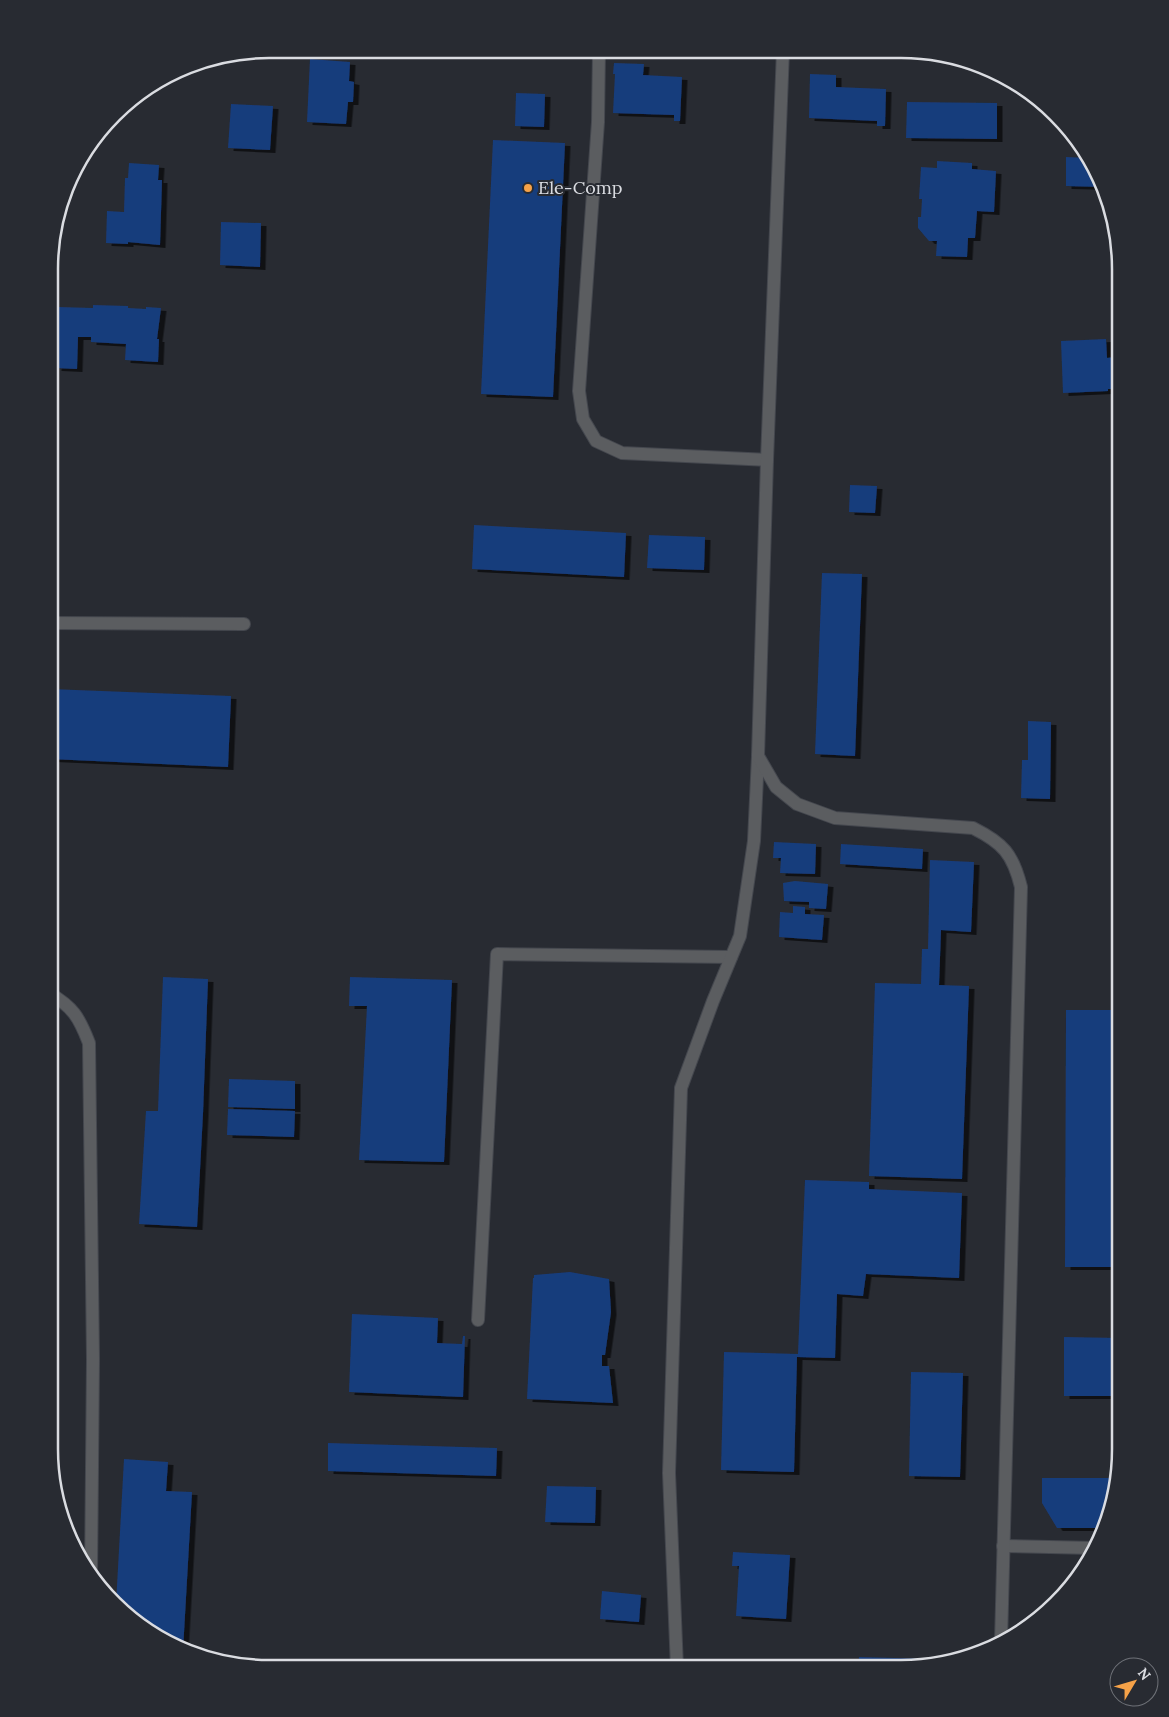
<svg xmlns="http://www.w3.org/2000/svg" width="1169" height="1717" font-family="Lora,serif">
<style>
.building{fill:#193c7b;filter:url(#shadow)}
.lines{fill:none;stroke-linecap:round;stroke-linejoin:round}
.lane-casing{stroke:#44474e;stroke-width:14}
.street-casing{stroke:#44474e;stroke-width:14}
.lane{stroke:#5b5d60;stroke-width:12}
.street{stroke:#5b5d60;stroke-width:12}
.poi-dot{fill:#f6a248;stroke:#282b32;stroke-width:2}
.labels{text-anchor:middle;stroke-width:4;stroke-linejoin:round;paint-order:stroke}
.poi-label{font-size:18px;fill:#dadce1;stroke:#282b32;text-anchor:start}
.rim{fill:none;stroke:#dadce1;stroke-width:2.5}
</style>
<defs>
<filter id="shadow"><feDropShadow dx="5.5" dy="3" stdDeviation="0" flood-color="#0009"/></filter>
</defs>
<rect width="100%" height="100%" fill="#282b32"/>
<g class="building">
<path d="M310,59L350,62L349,81L354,82L353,102H348L346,124L307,122Z"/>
<path d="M614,63L644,64L643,75L682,77L680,121H674V115L613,113L615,74H613Z"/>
<path d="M810,74L836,75V87L886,89L885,126H877V121L809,118Z"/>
<path d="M516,93L545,94L544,127L515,126Z"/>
<path d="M907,102L997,103V139L906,138Z"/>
<path d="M231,104L273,106L270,150L228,148Z"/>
<path d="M493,140L565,143L553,397L481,394Z"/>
<path d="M1066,157L1088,158L1104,187L1066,186Z"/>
<path d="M937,161L972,163V169L996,171L994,212L977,211L975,238H968L967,257L936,256L937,241H929L918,228V217H921L922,199H919L921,167L937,168Z"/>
<path d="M129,163L159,165L158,180H162L160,245L128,242V244L106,243L107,211L124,212L125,178H128Z"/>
<path d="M221,222L261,223L260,267L220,265Z"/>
<path d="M93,305L128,306V308L146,309V307L161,308L157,339H159L158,362L125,360L126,344L91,342V337H78L77,369L56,368L57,355L52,354V328H57L58,307L93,308Z"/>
<path d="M1106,339L1107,358L1117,357L1118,389H1108V391L1063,393L1061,341Z"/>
<rect x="1117" y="435" width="3" height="47"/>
<path d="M850,485L877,486L875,513L849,512Z"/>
<path d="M474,525L626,533L624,577L472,569Z"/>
<path d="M649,535L705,537L704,570L647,568Z"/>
<path d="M822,573L862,574L855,756L815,754Z"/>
<path d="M50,689L231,696L228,767L50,759Z"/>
<path d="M1028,721L1051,722L1050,799L1021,798L1022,760H1028Z"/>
<path d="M774,842L816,844L815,874L780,873L781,858H773Z"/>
<path d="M841,844L923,849L922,869L840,864Z"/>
<path d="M930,860L974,862L971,932L941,930L939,985L969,986L962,1179L869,1176L875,983L921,984L922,949H928Z"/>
<path d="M795,881L828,884L826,909L809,908V902L784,901L783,883Z"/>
<path d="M793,906L805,907V914L824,915L822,940L779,937L780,912L793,913Z"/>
<path d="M163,977L208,979L203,1113L197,1227L139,1224L146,1111H158Z"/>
<path d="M350,977L452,980L444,1162L359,1160L367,1006H349Z"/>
<path d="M1066,1010H1120V1267H1065Z"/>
<path d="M229,1079L295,1081V1109L228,1107Z"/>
<path d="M228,1109L295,1111L294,1137L227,1135Z"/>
<path d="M805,1180L869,1182V1189L962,1193L959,1278L866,1274L863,1296L837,1294L835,1358L797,1357L794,1472L721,1470L724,1352L798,1354Z"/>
<path d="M570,1272L609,1279L611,1312L605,1355H602V1366H609L613,1403L527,1399L533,1278H534V1275Z"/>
<path d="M352,1314L438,1318L437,1343L462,1344L463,1336H465L463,1397L349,1392Z"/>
<path d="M1064,1337L1120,1338V1396H1064Z"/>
<path d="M911,1372L963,1373L960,1477L909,1476Z"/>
<path d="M328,1443L497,1448L496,1476L328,1471Z"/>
<path d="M124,1459L168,1462L166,1491L192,1492L183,1650L135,1623L116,1604Z"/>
<path d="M1042,1478H1117L1109,1520L1104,1528H1057L1042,1503Z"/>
<path d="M547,1486L596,1487L595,1523L545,1522Z"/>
<path d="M733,1552L790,1555L786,1619L736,1616L739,1566H732Z"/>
<path d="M602,1591L641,1595L639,1622L600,1619Z"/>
<path d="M859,1657L931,1659V1662L901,1668H858Z"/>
</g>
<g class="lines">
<g class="lane-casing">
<g id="lane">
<path d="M599,50L598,122L579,391L583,419L596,441L622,453L767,460"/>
<path d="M50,623L244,624"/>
<path d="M49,993C73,1007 79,1017 89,1043L93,1359L91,1577"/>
<path d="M478,1320L497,954L731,957"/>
<path d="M1003,1546L1094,1548"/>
<path d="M677,1668L669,1473L681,1088L713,1001L740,936L754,841L758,756"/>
</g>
</g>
<g class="street-casing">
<path id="street" d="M783,50L767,460L758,756L776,787L797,804L835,818L973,828C1003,843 1013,854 1021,887L1001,1642"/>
</g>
<use href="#lane" class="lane"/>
<use href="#street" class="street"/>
</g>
<circle class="poi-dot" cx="528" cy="188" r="5"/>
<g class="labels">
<g class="poi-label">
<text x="538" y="194">Ele-Comp</text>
</g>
</g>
<path d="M0 0H1169V1717H0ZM269 58H901A211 211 0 0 1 1112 269V1449A211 211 0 0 1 901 1660H269A211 211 0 0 1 58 1449V269A211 211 0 0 1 269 58Z" fill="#282b32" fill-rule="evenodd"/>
<path class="rim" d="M269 58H901A211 211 0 0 1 1112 269V1449A211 211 0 0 1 901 1660H269A211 211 0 0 1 58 1449V269A211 211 0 0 1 269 58Z"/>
<g transform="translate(1134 1682) rotate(52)"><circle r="24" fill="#282b32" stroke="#6f7278"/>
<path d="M0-4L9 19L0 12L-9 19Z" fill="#f6a248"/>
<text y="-8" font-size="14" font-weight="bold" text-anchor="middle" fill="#dadce1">N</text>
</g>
</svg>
